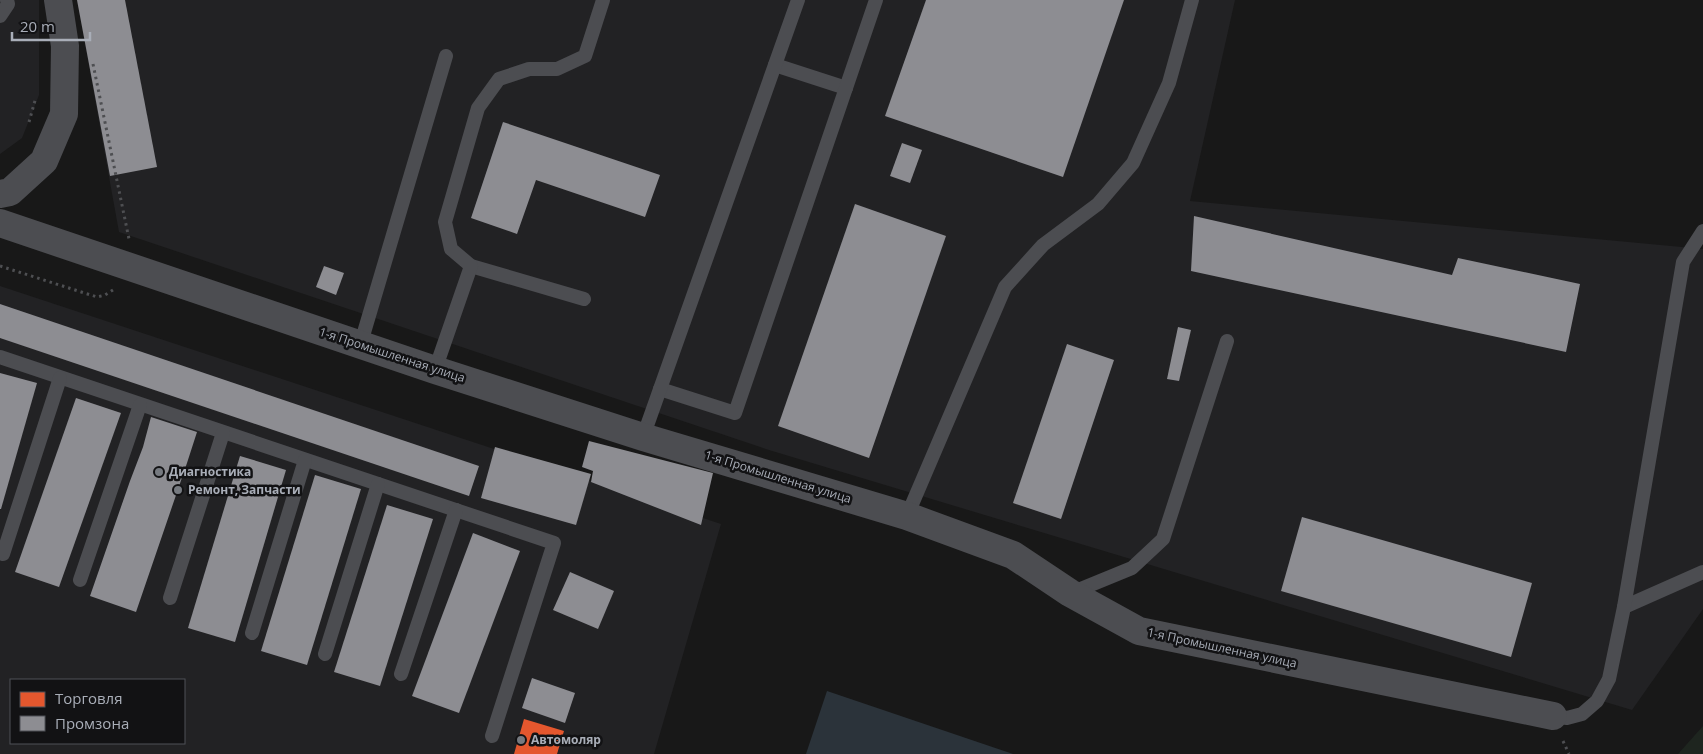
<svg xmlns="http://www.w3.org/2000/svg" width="1703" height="754" font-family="'Open Sans',sans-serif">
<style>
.built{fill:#222224;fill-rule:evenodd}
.green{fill:#1e251f}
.water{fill:#2b333a}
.shops{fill:#e4572e}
.industry{fill:#8d8d92}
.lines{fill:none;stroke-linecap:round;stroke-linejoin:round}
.path{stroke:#4e4f52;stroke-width:3;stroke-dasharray:2.5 4;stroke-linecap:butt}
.lane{stroke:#4c4d51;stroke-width:14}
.street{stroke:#4c4d51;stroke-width:28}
.poi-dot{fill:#767a80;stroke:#121214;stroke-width:2}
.labels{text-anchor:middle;stroke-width:5;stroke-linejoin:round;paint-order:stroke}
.street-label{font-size:12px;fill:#a9aeb8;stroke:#121214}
.poi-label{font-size:12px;font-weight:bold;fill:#a9aeb8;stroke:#121214;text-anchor:start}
</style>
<rect width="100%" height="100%" fill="#181818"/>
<g class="built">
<path d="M0,0H39V95L22,138L0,154Z"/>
<path d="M77,0H1235L1190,201L1703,249V609L1632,710L769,450L119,232Z"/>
<path d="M0,286L721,524L654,754H0ZM11,680H184V743H11Z"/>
</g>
<path class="green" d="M1703,726V754H1678Z"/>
<path class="water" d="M827,691L1013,754H806Z"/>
<path class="shops" d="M524,719L564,731L557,754H514Z"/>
<g class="industry">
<path d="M77,0H125L157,167L110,176Z"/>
<path d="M926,0H1124L1063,177L885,116Z"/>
<path d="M503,122L660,175L645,217L536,180L517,234L471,218Z"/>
<path d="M902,143L922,150L910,183L890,176Z"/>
<path d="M855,204L946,236L869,458L778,426Z"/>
<path d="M1194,216L1452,275L1458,258L1580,284L1566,352L1191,271Z"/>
<path d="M324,266L344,273L336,295L316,287Z"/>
<path d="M0,304L479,466L469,496L0,338Z"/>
<path d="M1178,327L1191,330L1179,381L1167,379Z"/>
<path d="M1067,344L1114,360L1061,519L1013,503Z"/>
<path d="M0,373L37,383L1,509H0Z"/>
<path d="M76,398L121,413L59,587L15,572Z"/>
<path d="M151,417L197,432L187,463L136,612L90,596L130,481L143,447Z"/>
<path d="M589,441L713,473L701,525L591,482L593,471L582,467Z"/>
<path d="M495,447L591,474L576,525L481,498Z"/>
<path d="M240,456L286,470L235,642L188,628Z"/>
<path d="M315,475L361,489L307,665L261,651Z"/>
<path d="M387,505L433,519L380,686L334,672Z"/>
<path d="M1302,517L1532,583L1511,657L1281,591Z"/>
<path d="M473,533L520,551L459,713L412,696Z"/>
<path d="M570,572L614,591L598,629L553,610Z"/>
<path d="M532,678L575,693L565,723L522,708Z"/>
</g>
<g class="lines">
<g class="path">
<path d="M93,64L129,239"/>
<path d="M29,122L36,97"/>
<path d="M0,266L97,297L105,295L113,290"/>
<path d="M1563,741L1569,754"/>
</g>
<g class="lane">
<path d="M0,16L8,4L7,0"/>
<path d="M775,65L846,88"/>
<path d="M471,266L584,299"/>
<path d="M360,346L446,56"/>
<path d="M0,357L554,543L492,736"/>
<path d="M435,370L471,266L451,249L445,222L478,108L499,79L529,69H557L585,56L603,0"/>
<path d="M660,389L735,413L876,0"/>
<path d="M643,437L798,0"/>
<path d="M907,516L1005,287L1043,245L1098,204L1133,163L1169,83L1192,0"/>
<path d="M3,554L60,378"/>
<path d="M80,580L140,405"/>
<path d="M1071,593L1132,568L1163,539L1227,341"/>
<path d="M170,598L223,433"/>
<path d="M1624,607L1703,572"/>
<path d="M252,633L305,460"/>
<path d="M325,654L378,484"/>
<path d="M401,674L456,510"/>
<path d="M1553,716L1567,718L1582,714L1597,701L1609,679L1624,607L1683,262L1703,231"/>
</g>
<g class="street">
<path d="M0,194L10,192L44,161L64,114L65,46L58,0"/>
<path d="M0,223L435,370L643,437L907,516L1013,555L1070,593L1139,631L1553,716"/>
</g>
</g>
<g class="poi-dot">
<circle cx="159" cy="472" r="5"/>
<circle cx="178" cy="490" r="5"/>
<circle cx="521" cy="740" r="5"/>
</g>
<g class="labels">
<g class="street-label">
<text transform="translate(392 355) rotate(18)" y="4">1-я Промышленная улица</text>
<text transform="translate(778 477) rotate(17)" y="4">1-я Промышленная улица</text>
<text transform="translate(1222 648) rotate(12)" y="4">1-я Промышленная улица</text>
</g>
<g class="poi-label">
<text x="169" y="476">Диагностика</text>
<text x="188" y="494">Ремонт, Запчасти</text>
<text x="531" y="744">Автомоляр</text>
</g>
</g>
<rect x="10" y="679" width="175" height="65" fill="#121214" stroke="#4e5056"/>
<rect x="20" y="692" width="25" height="15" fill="#e4572e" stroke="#4e5056"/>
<text x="55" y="704" font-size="15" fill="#a9aeb8">Торговля</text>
<rect x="20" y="716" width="25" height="15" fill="#8d8d92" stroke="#4e5056"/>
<text x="55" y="729" font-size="15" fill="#a9aeb8">Промзона</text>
<path d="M12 32v8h78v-8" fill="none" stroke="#a9aeb8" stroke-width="2.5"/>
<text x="20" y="32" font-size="15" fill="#a9aeb8" stroke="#121214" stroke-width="4" paint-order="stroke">20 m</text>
</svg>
